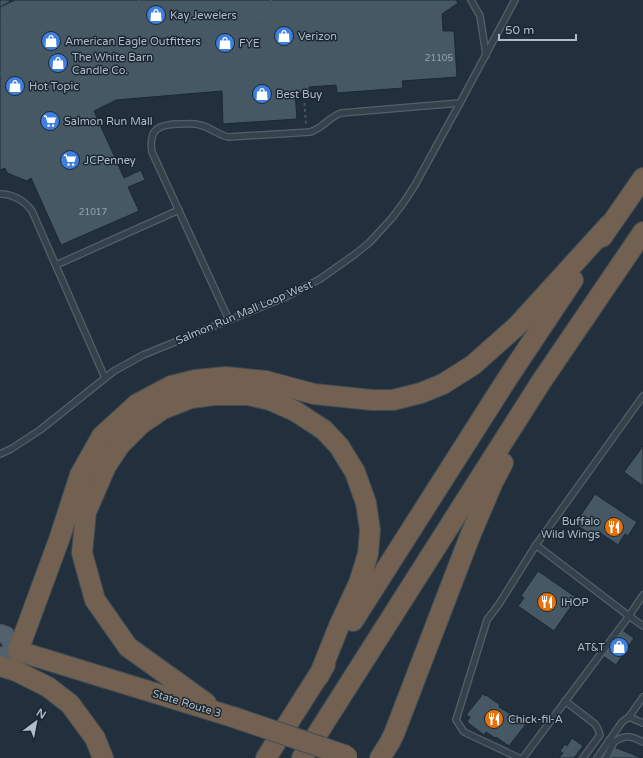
<svg xmlns="http://www.w3.org/2000/svg" width="643" height="758" font-family="'Varela Round',sans-serif">
<style>
.building{fill:#475865;stroke:#1c2932}
.lines{fill:none;stroke-linecap:round;stroke-linejoin:round}
.lane-casing{stroke:#536069;stroke-width:8}
.primary-casing{stroke:#3e4b55;stroke-width:19}
.highway-casing{stroke:#404d56;stroke-width:22}
.path{stroke:#415958;stroke-width:2;stroke-dasharray:3 3;stroke-linecap:butt}
.lane{stroke:#35424c;stroke-width:5.5}
.primary{stroke:#52616c;stroke-width:17}
.highway{stroke:#726051;stroke-width:20}
.highway-bridge-casing{stroke:#404d56;stroke-width:22;stroke-linecap:butt}
.highway-bridge{stroke:#726051;stroke-width:20}
.labels{text-anchor:middle;stroke-width:3;stroke-linejoin:round;paint-order:stroke}
.number-label{font-size:9px;fill:#96a4af}
.poi-label{font-size:11px;fill:#b0bdc8;stroke:#1a2730;text-anchor:start}
.street-label{font-size:11px;fill:#b0bdc8;stroke:#1a2730}
</style>
<rect width="100%" height="100%" fill="#21303c"/>
<g class="building">
<path d="M0,0H9L10,2L0,7Z"/>
<path d="M15,0H456L458,3L442,14L443,31H454L457,77L402,81L403,88L337,93L336,85L309,87L310,91L295,93L297,119L223,124L222,91L116,100L94,111L124,178L141,170L145,180L128,187L139,211L61,245L31,178L27,181L7,173L5,168L0,170V7Z"/>
<path d="M643,446V486L624,472Z"/>
<path d="M595,494L637,522L628,536L625,534L618,545L599,532L595,537L575,524Z"/>
<path d="M538,571L577,598L554,631L518,606L524,598L521,596Z"/>
<path d="M622,630L634,638L616,665L603,656Z"/>
<path d="M483,694L485,696L486,695L500,705L499,707L512,715L513,714L526,724L509,746L496,737L495,738L486,732L484,735L467,722L470,717L466,715Z"/>
<path d="M572,738L583,746L574,758H559L563,753L560,751L565,744L567,746Z"/>
<path d="M614,747L642,758H610Z"/>
</g>
<g class="lines">
<g class="lane-casing">
<g id="lane">
<path d="M471,0L480,16L486,55"/>
<path d="M0,194C13,194 25,201 32,211L105,378"/>
<path d="M56,265L179,210"/>
<path d="M229,320L152,152C148,128 160,124 181,124C187,124 193,123 200,125C210,127 218,135 228,137L310,132C322,129 329,117 341,113L460,103"/>
<path d="M0,454L11,449L40,430L114,371L143,355L286,297L320,279L354,255L369,243L392,218L404,202L415,185L460,103L515,0"/>
<path d="M643,595L629,616L643,626"/>
<path d="M643,697L629,717L643,723"/>
<path d="M565,701L595,724L598,729L600,735L583,758"/>
<path d="M609,740L614,742C626,734 631,736 643,742"/>
<path d="M519,758L464,732L456,720L487,620L499,604L536,545L643,396"/>
<path d="M523,758L629,616L536,545"/>
<path d="M597,758L622,722L629,717"/>
<path d="M606,758L614,742"/>
</g>
</g>
<g class="primary-casing">
<path id="primary" d="M0,633L6,635L18,651L0,656"/>
</g>
<g class="highway-casing">
<g id="highway">
<path d="M602,237L643,178"/>
<path d="M353,621L507,379L573,280"/>
<path d="M0,666L16,671L48,687L70,704L95,738L103,758"/>
<path d="M206,703L128,647L95,600L82,553L86,512L106,466L120,445L141,424L163,409L191,398L214,395H248L270,400L295,411L324,430L339,446L355,472L366,503L370,530L368,554L359,583L339,626L319,676"/>
<path d="M233,717L18,651L60,537L80,475L102,436L137,404L171,386L195,380L226,377L266,381L314,394L372,400H393L421,393L443,384L473,365L518,325L609,225"/>
<path d="M266,758L325,665"/>
<path d="M302,758L541,382L643,232"/>
<path d="M380,758L390,742L394,734L470,536L493,482L503,463"/>
</g>
</g>
<g class="path">
<path d="M139,0L141,29"/>
<path d="M2,6L28,63L44,108"/>
<path d="M272,22H299L306,126"/>
<path d="M0,74L104,31L272,22L271,0"/>
</g>
<use href="#lane" class="lane"/>
<use href="#primary" class="primary"/>
<use href="#highway" class="highway"/>
<g class="highway-bridge-casing">
<path id="highway-bridge" d="M233,717L347,756"/>
</g>
<use href="#highway-bridge" class="highway-bridge"/>
</g>
<defs>
<g id="shop-disc" transform="scale(1)"><circle r="9.5" fill="#3f7fe0" stroke="#1a2730"/><path d="M-5-2.5h2.3a2.7 3.5 0 0 1 5.4 0H5L5.5 6h-11ZM-1.5-2.5h3a1.5 2.3 0 0 0-3 0Z" fill="#fff"/></g>
<g id="supermarket-disc" transform="scale(1)"><circle r="9.5" fill="#3f7fe0" stroke="#1a2730"/><path d="M-6-5.5h2.5l.6 2H6L4.5 2H-2.5L-4.4-4H-6ZM-1.5 3.2a1.3 1.3 0 1 0 .1 0ZM3 3.2a1.3 1.3 0 1 0 .1 0Z" fill="#fff"/></g>
<g id="restaurant-disc" transform="scale(1)"><circle r="9.5" fill="#e8710a" stroke="#1a2730"/><path d="M-5-6h1v4h1v-4h1v4h1v-4h1v5L-1.5 .5V6h-2V.5L-5-1ZM5-6V6H3V1.5H1.5Q1.5-4 5-6Z" fill="#fff"/></g>
</defs>
<g fill-rule="evenodd">
<use href="#shop-disc" x="156" y="15"/>
<use href="#shop-disc" x="284" y="36"/>
<use href="#shop-disc" x="51" y="41"/>
<use href="#shop-disc" x="225" y="43"/>
<use href="#shop-disc" x="58" y="63"/>
<use href="#shop-disc" x="15" y="86"/>
<use href="#shop-disc" x="262" y="94"/>
<use href="#supermarket-disc" x="50" y="121"/>
<use href="#supermarket-disc" x="70" y="160"/>
<use href="#restaurant-disc" x="614" y="527"/>
<use href="#restaurant-disc" x="547" y="602"/>
<use href="#shop-disc" x="619" y="647"/>
<use href="#restaurant-disc" x="494" y="719"/>
</g>
<g class="labels">
<g class="number-label">
<text x="439" y="61">21105</text>
<text x="93" y="215">21017</text>
</g>
<g class="poi-label">
<text x="170" y="19">Kay Jewelers</text>
<text x="298" y="40">Verizon</text>
<text x="65" y="45">American Eagle Outfitters</text>
<text x="239" y="47">FYE</text>
<text x="72" y="61">The White Barn<tspan x="72" dy="13">Candle Co.</tspan></text>
<text x="29" y="90">Hot Topic</text>
<text x="276" y="98">Best Buy</text>
<text x="64" y="125">Salmon Run Mall</text>
<text x="84" y="164">JCPenney</text>
<text x="600" y="525" text-anchor="end">Buffalo<tspan x="600" dy="13">Wild Wings</tspan></text>
<text x="561" y="606">IHOP</text>
<text x="605" y="651" text-anchor="end">AT&amp;T</text>
<text x="508" y="723">Chick-fil-A</text>
</g>
<g class="street-label">
<text transform="translate(244 312) rotate(-23)" y="4">Salmon Run Mall Loop West</text>
<text transform="translate(187 703) rotate(17)" y="4">State Route 3</text>
</g>
</g>
<g transform="translate(36 722) rotate(32)" stroke="#1a2730" stroke-width="3" paint-order="stroke">
<path d="M0-3L7 15L0 10L-7 15Z" fill="#b0bdc8"/>
<text y="-6" font-size="11" font-weight="bold" text-anchor="middle" fill="#b0bdc8">N</text>
</g>
<path d="M499 34v6h77v-6" fill="none" stroke="#b0bdc8" stroke-width="2"/>
<text x="505" y="34" font-size="12" fill="#b0bdc8" stroke="#1a2730" stroke-width="3" paint-order="stroke">50 m</text>
</svg>
